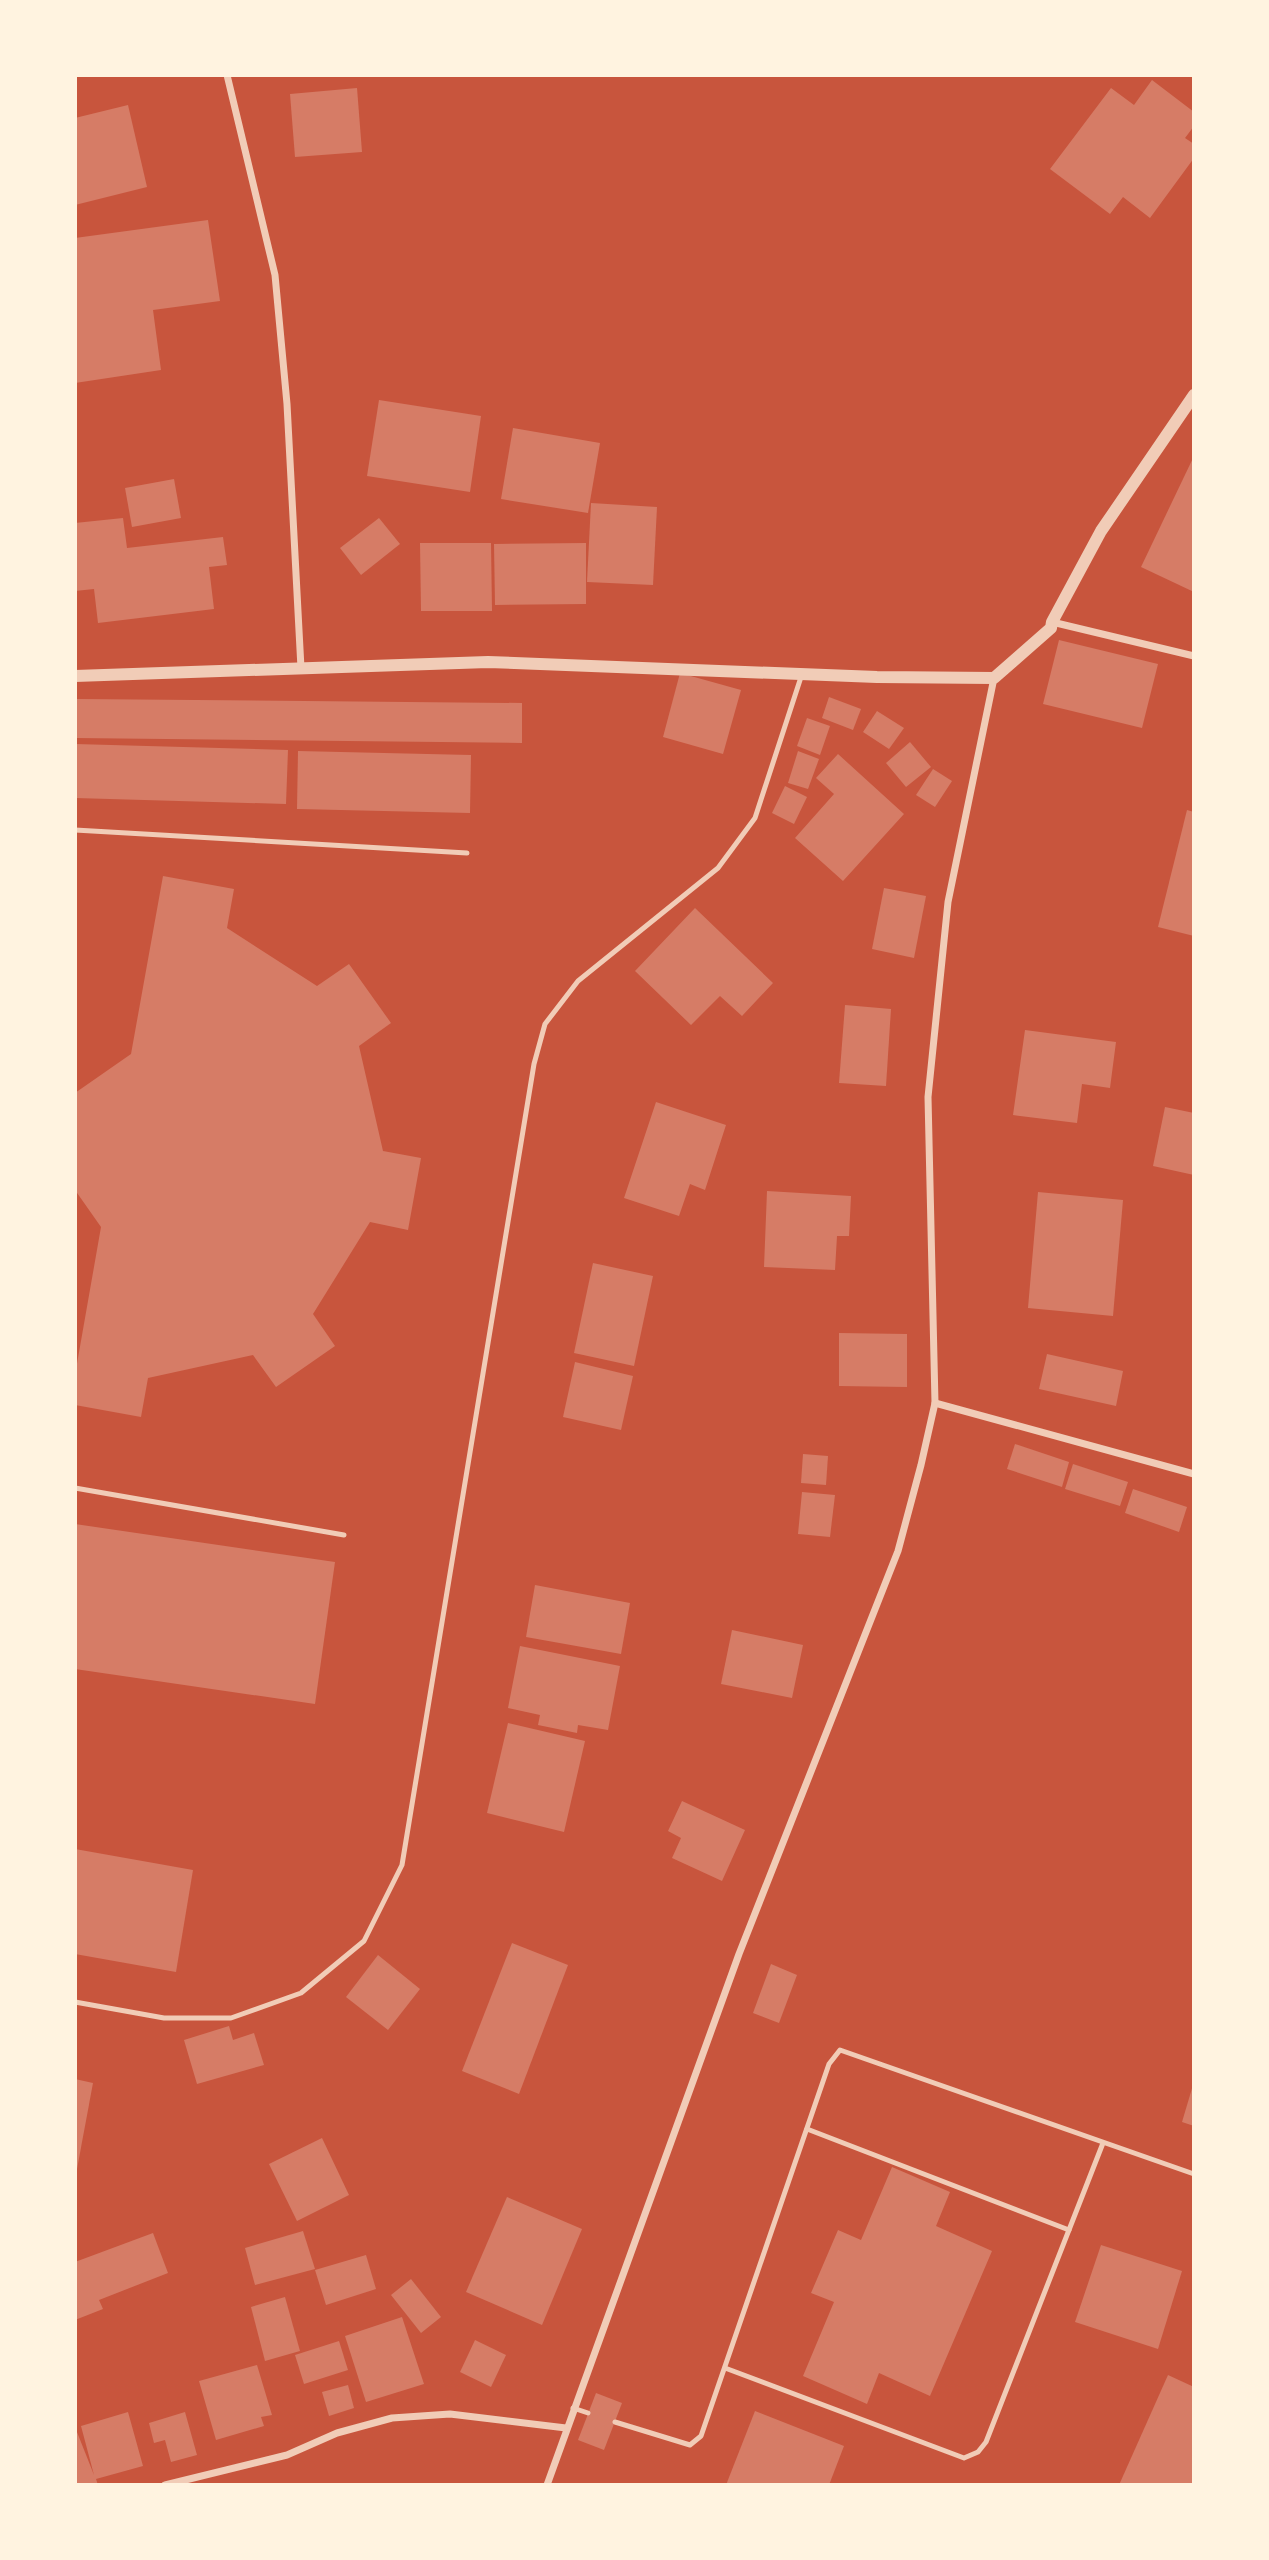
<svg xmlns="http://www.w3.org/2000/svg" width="1269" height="2560" font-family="Inter,sans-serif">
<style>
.building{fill:#d67c66}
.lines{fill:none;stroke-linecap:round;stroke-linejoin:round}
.service{stroke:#f1ccb7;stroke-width:5}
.minor{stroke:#f1ccb7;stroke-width:7}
.tertiary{stroke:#f1ccb7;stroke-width:12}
</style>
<rect width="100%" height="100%" fill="#c8553d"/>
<g class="building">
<path d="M1152,80L1194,112V126L1185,138L1194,144V158L1150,218L1123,197L1110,214L1050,169L1111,88L1134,105Z"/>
<path d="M357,88L362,152L295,157L290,94Z"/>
<path d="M128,105L147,187L75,205V118Z"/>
<path d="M208,220L220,301L153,310L161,370L75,383V238Z"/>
<path d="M379,400L481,416L470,492L367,476Z"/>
<path d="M513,428L600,443L588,513L501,499Z"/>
<path d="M1194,456V592L1141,567Z"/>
<path d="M174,479L181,518L132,527L125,488Z"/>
<path d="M591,503L657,507L653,585L587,582Z"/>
<path d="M123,518L127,548L223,537L227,565L209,567L214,609L98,623L94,589L75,591V523Z"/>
<path d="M379,518L400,544L361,575L340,548Z"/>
<path d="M420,543H491L492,611H421Z"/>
<path d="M586,543V604L495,605L494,544Z"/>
<path d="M1059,640L1158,664L1142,728L1043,704Z"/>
<path d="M680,673L741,690L723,754L663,737Z"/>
<path d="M829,697L861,709L853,730L822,718Z"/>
<path d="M75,699L522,703V743L75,738Z"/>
<path d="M877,711L904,728L889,749L863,732Z"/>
<path d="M807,718L830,726L820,755L797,746Z"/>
<path d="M910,742L931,767L906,787L886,763Z"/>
<path d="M75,744L288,750L286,804L75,798Z"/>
<path d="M298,751L471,755L470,813L297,809Z"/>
<path d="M798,751L819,759L808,789L788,783Z"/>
<path d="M838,754L904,814L843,881L795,838L834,794L816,778Z"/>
<path d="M933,769L952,781L935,807L916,795Z"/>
<path d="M785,786L807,797L794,824L772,813Z"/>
<path d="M1187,810L1194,812V936L1158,927Z"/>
<path d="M163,876L234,889L227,928L317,986L349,964L391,1023L359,1046L383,1151L421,1158L408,1230L370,1222L313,1314L335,1346L276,1387L253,1355L148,1378L141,1417L75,1405V1375L101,1227L75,1190V1093L131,1054Z"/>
<path d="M884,888L926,896L914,958L872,949Z"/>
<path d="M695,908L773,983L742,1016L720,996L691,1025L635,971Z"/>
<path d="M845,1005L891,1009L886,1086L839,1083Z"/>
<path d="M1025,1030L1116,1042L1110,1088L1082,1084L1077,1123L1013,1115Z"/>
<path d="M656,1102L726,1125L705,1190L690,1184L679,1216L624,1198Z"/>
<path d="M1165,1107L1194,1113V1175L1153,1166Z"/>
<path d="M767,1191L851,1196L849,1236H837L835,1270L764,1267Z"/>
<path d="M1038,1192L1123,1200L1113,1316L1028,1308Z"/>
<path d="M593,1263L653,1276L634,1366L574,1353Z"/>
<path d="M839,1333L907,1334V1387L839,1386Z"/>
<path d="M1047,1354L1123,1371L1116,1406L1039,1389Z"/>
<path d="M575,1362L633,1376L621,1430L563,1417Z"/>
<path d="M1015,1444L1069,1462L1062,1487L1007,1469Z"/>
<path d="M803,1454L828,1456L826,1485L801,1483Z"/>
<path d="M1073,1464L1128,1482L1120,1506L1065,1489Z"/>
<path d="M1133,1489L1187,1507L1179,1532L1125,1513Z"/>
<path d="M802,1492L835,1495L830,1537L798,1534Z"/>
<path d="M75,1524L335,1562L315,1704L75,1669Z"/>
<path d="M535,1585L630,1603L621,1654L526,1637Z"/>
<path d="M732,1630L803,1645L792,1698L721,1684Z"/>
<path d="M520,1646L620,1666L608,1730L578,1725L577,1733L538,1725L540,1715L508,1708Z"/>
<path d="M508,1723L585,1741L564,1832L487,1813Z"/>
<path d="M682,1801L745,1830L722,1881L672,1858L681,1838L668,1831Z"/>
<path d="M75,1849L193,1870L176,1972L75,1954Z"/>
<path d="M512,1943L568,1965L519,2094L462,2071Z"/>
<path d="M378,1955L420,1989L388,2030L346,1997Z"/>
<path d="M771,1964L797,1975L779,2023L753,2013Z"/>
<path d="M229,2026L233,2040L254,2033L264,2065L197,2084L184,2040Z"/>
<path d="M75,2079L93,2083L77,2169H75Z"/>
<path d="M1193,2085H1194V2126L1182,2122Z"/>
<path d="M322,2138L349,2195L297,2221L269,2164Z"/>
<path d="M892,2167L950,2192L936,2226L992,2251L930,2396L879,2373L867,2404L803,2376L834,2302L811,2293L838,2230L861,2240Z"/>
<path d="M507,2197L582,2229L542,2325L466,2292Z"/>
<path d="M303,2231L315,2269L255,2285L245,2248Z"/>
<path d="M153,2233L168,2273L99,2300L103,2309L75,2320V2262Z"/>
<path d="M1101,2245L1182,2271L1158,2349L1075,2322Z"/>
<path d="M366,2255L376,2289L326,2305L315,2270Z"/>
<path d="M411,2279L441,2317L421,2333L391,2295Z"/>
<path d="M285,2297L300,2351L265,2361L251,2307Z"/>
<path d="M402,2317L424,2384L366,2402L345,2336Z"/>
<path d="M475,2340L506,2355L491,2387L460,2372Z"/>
<path d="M339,2341L348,2370L304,2384L295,2355Z"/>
<path d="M257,2365L272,2415L261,2417L264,2426L216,2440L199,2381Z"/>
<path d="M1168,2375L1194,2387V2485H1119Z"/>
<path d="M348,2385L354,2408L329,2416L322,2392Z"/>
<path d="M596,2393L622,2403L604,2450L578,2440Z"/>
<path d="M755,2411L844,2446L829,2485H726Z"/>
<path d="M128,2412L143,2466L96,2479L98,2485H75V2427L94,2475L81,2426Z"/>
<path d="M185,2412L197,2455L171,2462L165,2440L154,2443L149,2423Z"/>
</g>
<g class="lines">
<g class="service">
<path d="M75,830L467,853"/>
<path d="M75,1488L344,1535"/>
<path d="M75,2002L164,2018H231L301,1993L364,1941L402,1865L534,1064L545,1024L578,981L718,868L755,818L802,674"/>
<path d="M807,2129L1069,2230"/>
<path d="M725,2368L964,2458L978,2452L986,2442L1103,2143"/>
<path d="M573,2408L588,2413"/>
<path d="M615,2422L690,2445L701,2436L829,2064L840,2050L1194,2174"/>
</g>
<g class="minor">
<path d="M227,75L275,275L287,404L301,668"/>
<path d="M1052,622L1194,656"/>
<path d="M935,1403L1194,1474"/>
<path d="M165,2485L287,2455L337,2433L392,2418L450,2414L566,2428"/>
<path d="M547,2485L739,1954L898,1551L921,1465L935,1403L928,1097L948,902L994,678"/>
</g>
<path class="tertiary" d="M75,676L488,662L877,677L994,678L1051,628L1052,622L1101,531L1194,395"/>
</g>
<rect width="1269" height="2560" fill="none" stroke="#fff3e0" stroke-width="154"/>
</svg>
